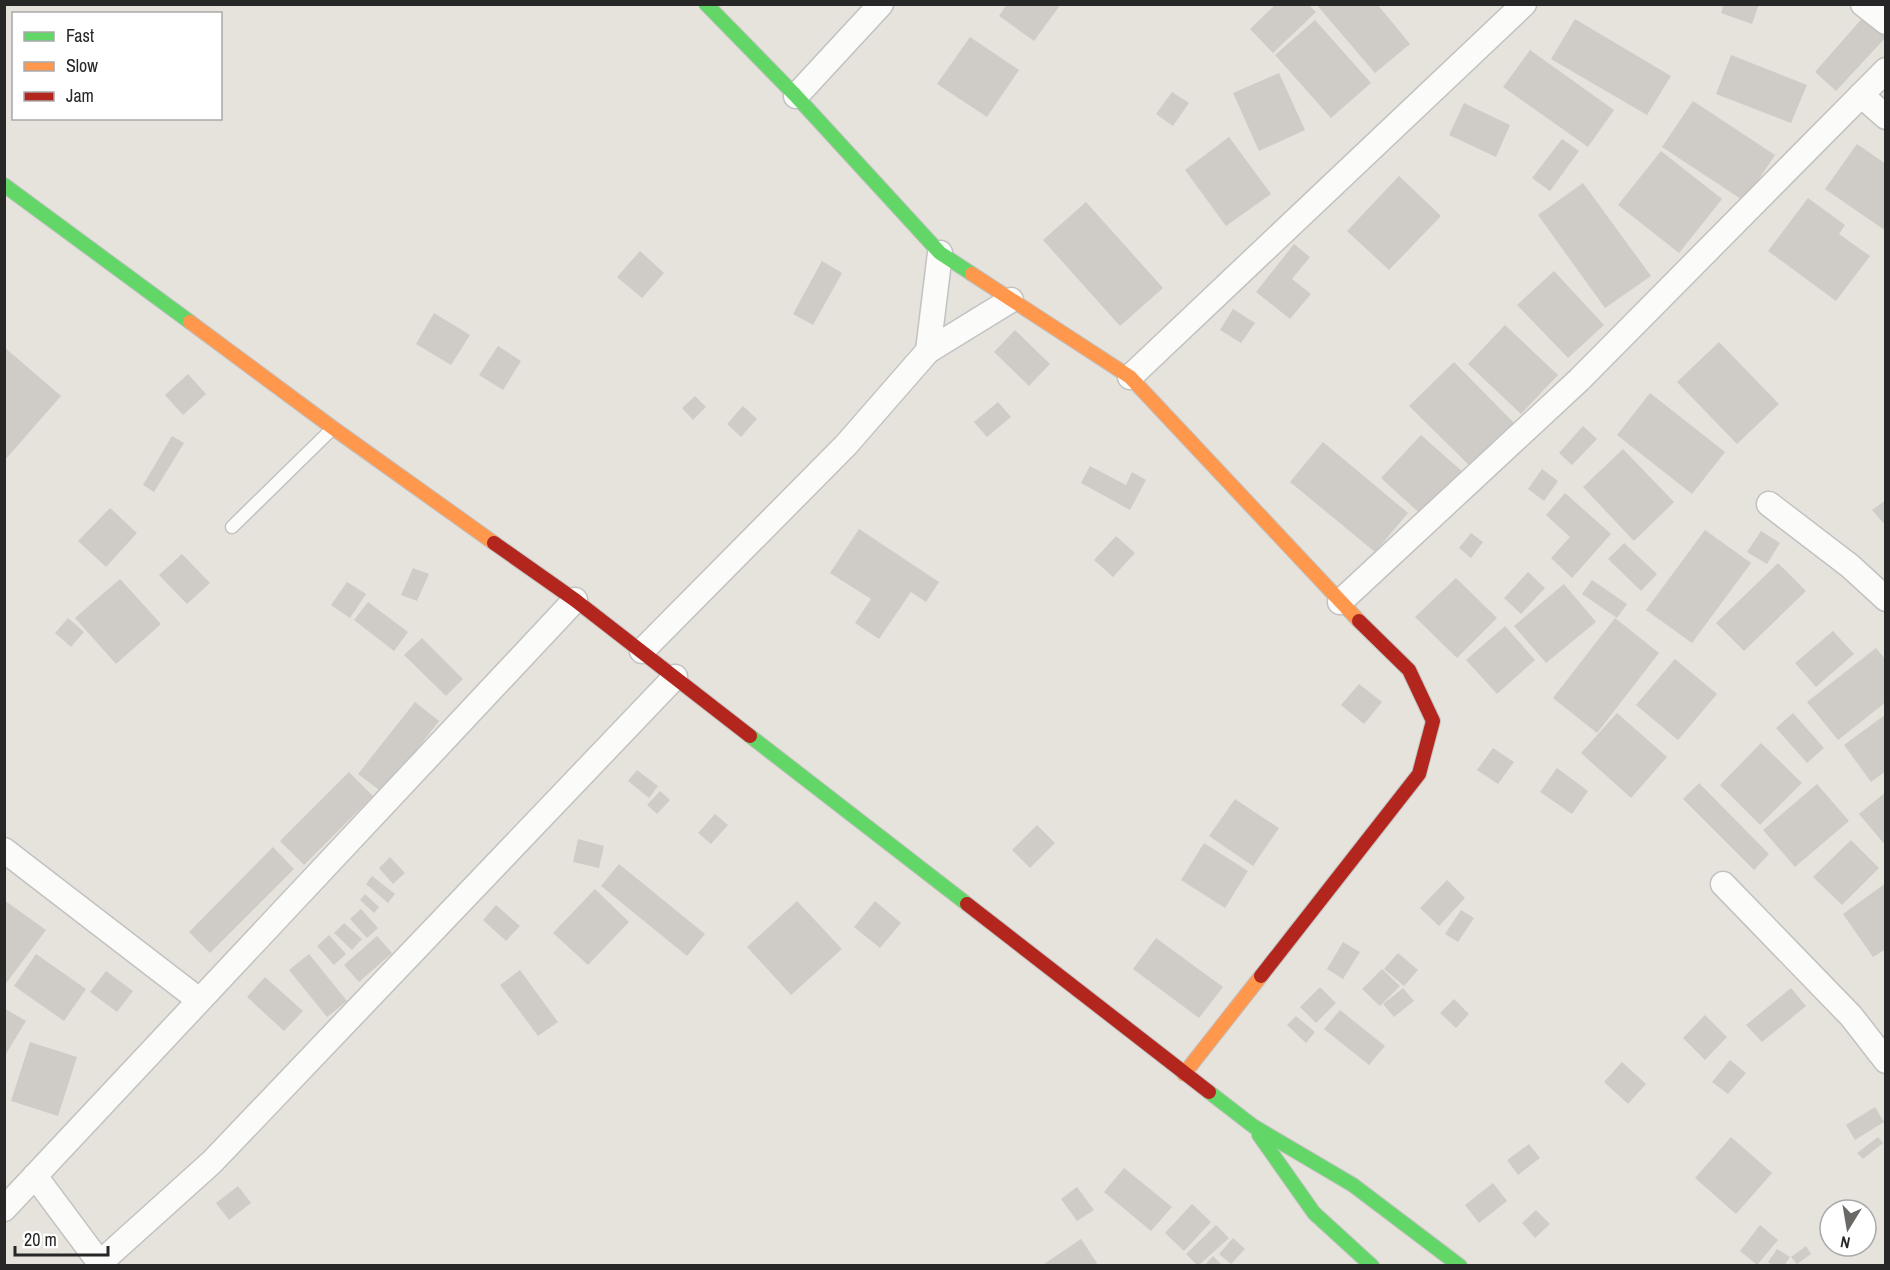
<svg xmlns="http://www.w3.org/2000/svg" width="1890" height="1270" font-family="'Archivo Narrow',sans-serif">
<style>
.building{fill:#cfccc7}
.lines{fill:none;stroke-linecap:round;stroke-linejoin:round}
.lane-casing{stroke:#c3c2c2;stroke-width:15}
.street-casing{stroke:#c3c2c2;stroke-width:27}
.fast-casing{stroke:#c3c2c2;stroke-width:16}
.slow-casing{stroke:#c3c2c2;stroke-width:16}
.jam-casing{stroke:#c3c2c2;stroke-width:16}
.lane{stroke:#fbfbfa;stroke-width:12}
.street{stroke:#fbfbfa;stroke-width:24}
.fast{stroke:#63d668;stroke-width:14}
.slow{stroke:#ff974d;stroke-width:14}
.jam{stroke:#b3261e;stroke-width:14}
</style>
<rect width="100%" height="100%" fill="#e6e3dc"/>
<g class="building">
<path d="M1007,4H1061L1034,41L999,16Z"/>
<path d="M1276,4H1308L1316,12L1273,53L1250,29Z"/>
<path d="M1316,4H1377L1410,44L1375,73Z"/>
<path d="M1724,4H1759L1752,24L1721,13Z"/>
<path d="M1865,15L1886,33V37L1836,91L1815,72Z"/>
<path d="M1575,19L1671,76L1647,115L1551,59Z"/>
<path d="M1315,20L1371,83L1331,118L1275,55Z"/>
<path d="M970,37L1019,70L987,117L937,84Z"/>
<path d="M1530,50L1614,110L1588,147L1503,87Z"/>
<path d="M1731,55L1807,85L1791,123L1716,94Z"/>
<path d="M1279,73L1305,130L1259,151L1233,93Z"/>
<path d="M1172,92L1189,103L1173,126L1156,114Z"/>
<path d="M1693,101L1775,155L1744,201L1662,147Z"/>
<path d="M1464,103L1510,125L1496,157L1449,135Z"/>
<path d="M1229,137L1271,194L1226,226L1185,170Z"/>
<path d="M1562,139L1579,151L1550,191L1532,178Z"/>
<path d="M1857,144L1886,164V231L1825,189Z"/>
<path d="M1661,151L1722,199L1679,253L1618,205Z"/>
<path d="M1399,176L1441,216L1389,270L1347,231Z"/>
<path d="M1583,183L1651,276L1605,308L1538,215Z"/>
<path d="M1808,198L1845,225L1839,234L1870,256L1836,301L1768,251Z"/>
<path d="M1086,202L1163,288L1120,326L1043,240Z"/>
<path d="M1294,244L1310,257L1292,279L1311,294L1290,319L1256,292Z"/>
<path d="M640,251L664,273L642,298L617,277Z"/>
<path d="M822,261L842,273L813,325L793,314Z"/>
<path d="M1554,271L1604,325L1568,358L1517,305Z"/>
<path d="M1233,309L1255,323L1241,343L1220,330Z"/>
<path d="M434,313L470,335L451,365L416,344Z"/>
<path d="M1505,325L1558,375L1521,414L1468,364Z"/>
<path d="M1015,330L1050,364L1029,386L994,352Z"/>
<path d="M1719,342L1779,404L1737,444L1677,382Z"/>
<path d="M498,346L521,361L503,390L479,375Z"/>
<path d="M4,347L61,396L4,461Z"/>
<path d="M1454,362L1515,424L1471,467L1409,406Z"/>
<path d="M188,374L206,394L183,415L165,395Z"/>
<path d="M1650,393L1725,452L1692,494L1617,435Z"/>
<path d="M695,396L706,407L693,420L682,408Z"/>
<path d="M998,402L1011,417L987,437L974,422Z"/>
<path d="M743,406L757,419L741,437L727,424Z"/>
<path d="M1583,426L1597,439L1572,465L1559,453Z"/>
<path d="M1421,435L1465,474L1425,518L1381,478Z"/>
<path d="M172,436L184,443L154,492L143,485Z"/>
<path d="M1323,442L1408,513L1375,552L1290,482Z"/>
<path d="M1623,449L1674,502L1634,541L1583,487Z"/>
<path d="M1090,466L1126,485L1132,472L1146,480L1130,510L1081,483Z"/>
<path d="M1542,469L1558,481L1544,501L1528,489Z"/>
<path d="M1565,493L1611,534L1572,578L1551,558L1570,537L1546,515Z"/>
<path d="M1886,500V526L1872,510Z"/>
<path d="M110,508L137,533L106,567L78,541Z"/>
<path d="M859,529L939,582L926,602L911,592L879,639L855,623L871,599L830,573Z"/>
<path d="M1705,530L1751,563L1692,643L1646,610Z"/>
<path d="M1761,531L1780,543L1767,564L1747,552Z"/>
<path d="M1471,533L1483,542L1471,558L1459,548Z"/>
<path d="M1116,536L1135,553L1113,577L1094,560Z"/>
<path d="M1624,543L1657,574L1641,591L1608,559Z"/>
<path d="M182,554L210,583L187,604L159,575Z"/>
<path d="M1778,563L1806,591L1744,651L1716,623Z"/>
<path d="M413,568L429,574L417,601L401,595Z"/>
<path d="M1528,572L1545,588L1521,614L1504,598Z"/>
<path d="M1456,578L1497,618L1457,658L1415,617Z"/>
<path d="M120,579L161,624L116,664L75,618Z"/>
<path d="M1592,580L1627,604L1617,618L1582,594Z"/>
<path d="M347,582L366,594L350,618L331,605Z"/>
<path d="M1564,584L1596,622L1546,663L1514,626Z"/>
<path d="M368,602L408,632L394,651L354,620Z"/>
<path d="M68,618L84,632L71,647L55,633Z"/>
<path d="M1615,618L1659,653L1597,733L1553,698Z"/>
<path d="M1505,626L1535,660L1497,694L1466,660Z"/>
<path d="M1833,631L1854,654L1816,687L1795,663Z"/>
<path d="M422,638L463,679L446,696L404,655Z"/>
<path d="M1876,648L1886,660V702L1838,740L1807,702Z"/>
<path d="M1675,659L1717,694L1678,740L1636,705Z"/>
<path d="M1359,684L1382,702L1364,724L1341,705Z"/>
<path d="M415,702L439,721L383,793L358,774Z"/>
<path d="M1617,713L1667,757L1631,798L1581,753Z"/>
<path d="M1793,713L1824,748L1807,763L1776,728Z"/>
<path d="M1886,714V771L1871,782L1844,745Z"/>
<path d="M1761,743L1802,783L1760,825L1720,785Z"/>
<path d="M1493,748L1514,762L1498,784L1477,770Z"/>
<path d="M1557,768L1588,791L1572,814L1540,792Z"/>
<path d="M637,770L658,786L649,798L628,781Z"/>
<path d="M349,772L373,796L304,865L280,841Z"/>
<path d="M1699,783L1769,854L1754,870L1683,799Z"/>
<path d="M1817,784L1849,821L1795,867L1763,830Z"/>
<path d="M660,791L670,800L657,814L647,805Z"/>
<path d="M1886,792V846L1859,814Z"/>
<path d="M1235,799L1279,828L1253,866L1209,836Z"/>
<path d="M715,814L728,825L711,844L698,833Z"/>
<path d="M1037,825L1055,843L1030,868L1012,850Z"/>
<path d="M578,839L604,846L599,868L573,862Z"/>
<path d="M1851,840L1879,868L1842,905L1813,877Z"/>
<path d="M1204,843L1248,871L1225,908L1181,880Z"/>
<path d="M273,847L294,869L210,953L189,932Z"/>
<path d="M390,857L405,873L393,884L379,868Z"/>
<path d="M619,864L705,934L687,956L601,886Z"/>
<path d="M372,876L395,894L388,903L366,884Z"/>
<path d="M1447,880L1465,898L1439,926L1420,908Z"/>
<path d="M1886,883V949L1873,957L1843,914Z"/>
<path d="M595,889L629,922L588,965L553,933Z"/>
<path d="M365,894L379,907L374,913L360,900Z"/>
<path d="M4,900L46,930L4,986Z"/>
<path d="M797,901L842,949L791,995L747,947Z"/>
<path d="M875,901L901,923L880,948L854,927Z"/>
<path d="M496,905L520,926L506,941L483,920Z"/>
<path d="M361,909L378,928L367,938L350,919Z"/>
<path d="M1461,910L1474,918L1458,942L1445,934Z"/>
<path d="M344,923L362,939L352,950L334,933Z"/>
<path d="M329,935L346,954L334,965L317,946Z"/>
<path d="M377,936L392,953L359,982L344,965Z"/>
<path d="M1156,938L1223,987L1199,1018L1133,969Z"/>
<path d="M1343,942L1360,952L1343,979L1327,969Z"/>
<path d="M1398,953L1418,970L1404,986L1384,969Z"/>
<path d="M36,954L86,989L64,1021L14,986Z"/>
<path d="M309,954L347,1001L327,1017L289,970Z"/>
<path d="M1382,969L1400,986L1380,1006L1362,989Z"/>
<path d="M520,970L558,1022L538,1036L500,985Z"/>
<path d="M106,971L133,991L117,1012L90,992Z"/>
<path d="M265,977L303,1011L284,1031L247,997Z"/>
<path d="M1320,987L1336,1003L1316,1023L1300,1007Z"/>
<path d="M1403,988L1414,1001L1394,1017L1383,1004Z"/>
<path d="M1791,988L1806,1006L1762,1042L1746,1025Z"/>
<path d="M1454,999L1469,1014L1456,1028L1440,1013Z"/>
<path d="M4,1008L26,1021L4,1057Z"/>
<path d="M1340,1010L1385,1046L1369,1065L1324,1029Z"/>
<path d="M1705,1015L1727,1037L1705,1060L1683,1038Z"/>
<path d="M1296,1016L1315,1032L1306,1043L1287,1025Z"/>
<path d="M30,1042L77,1057L58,1116L11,1101Z"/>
<path d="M1730,1060L1746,1073L1728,1094L1712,1082Z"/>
<path d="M1622,1062L1646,1084L1628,1104L1604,1082Z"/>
<path d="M1875,1107L1884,1122L1855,1140L1846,1125Z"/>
<path d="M1731,1137L1772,1173L1736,1214L1695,1178Z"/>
<path d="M1878,1137L1883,1143L1863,1159L1857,1153Z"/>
<path d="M1529,1144L1540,1158L1518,1175L1507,1160Z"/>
<path d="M1124,1168L1172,1207L1151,1231L1104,1192Z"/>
<path d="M1493,1183L1507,1201L1479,1223L1465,1205Z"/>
<path d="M238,1186L251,1203L229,1220L216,1203Z"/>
<path d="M1077,1187L1094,1210L1077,1221L1061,1199Z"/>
<path d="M1192,1204L1211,1222L1184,1251L1165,1233Z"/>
<path d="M1536,1210L1550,1224L1535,1238L1522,1223Z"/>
<path d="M1216,1225L1229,1238L1198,1266L1186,1254Z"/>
<path d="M1760,1225L1778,1240L1757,1265L1740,1251Z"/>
<path d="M1233,1238L1245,1249L1231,1264L1219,1254Z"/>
<path d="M1081,1239L1097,1263L1094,1266H1041Z"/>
<path d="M1806,1246L1811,1254L1797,1264L1791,1257Z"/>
<path d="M1777,1249L1790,1257L1784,1266H1773L1768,1262Z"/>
<path d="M1213,1256L1223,1266H1204Z"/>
</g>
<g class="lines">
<g class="lane-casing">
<path id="lane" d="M232,527L332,429"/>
</g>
<g class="street-casing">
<g id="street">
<path d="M1863,4L1886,22"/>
<path d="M1861,95L1886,117"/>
<path d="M796,96L881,4"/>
<path d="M928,351L940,253"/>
<path d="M1130,377L1524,4"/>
<path d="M1769,504L1850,566L1886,599"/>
<path d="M1340,602L1579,380L1886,70"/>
<path d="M642,651L846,445L928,351L1011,300"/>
<path d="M4,850L199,1000"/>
<path d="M1723,884L1851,1016L1886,1061"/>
<path d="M35,1176L102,1266"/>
<path d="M4,1209L575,600"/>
<path d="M101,1262L212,1162L675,677"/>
</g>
</g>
<g class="fast-casing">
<g id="fast">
<path d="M706,4L796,96L940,253L972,274"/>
<path d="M4,185L190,322"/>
<path d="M750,736L967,904"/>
<path d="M1209,1092L1253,1126L1353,1185L1460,1266"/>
<path d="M1259,1135L1314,1213L1372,1266"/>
</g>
</g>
<g class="slow-casing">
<g id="slow">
<path d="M972,274L1130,377L1359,621"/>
<path d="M190,322L333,428L494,543"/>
<path d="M1184,1074L1261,976"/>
</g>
</g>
<g class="jam-casing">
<g id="jam">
<path d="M494,543L575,600L750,736"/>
<path d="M967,904L1209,1092"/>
<path d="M1261,976L1419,774L1433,721L1409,670L1359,621"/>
</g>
</g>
<use href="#lane" class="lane"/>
<use href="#street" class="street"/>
<use href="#fast" class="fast"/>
<use href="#slow" class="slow"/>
<use href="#jam" class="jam"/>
</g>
<rect width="1890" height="1270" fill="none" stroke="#272727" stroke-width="12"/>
<rect x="12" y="12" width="210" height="108" fill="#ffffff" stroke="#a9a9a9" stroke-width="1.5"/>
<rect x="24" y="32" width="30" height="9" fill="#63d668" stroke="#a9a9a9" stroke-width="1.5"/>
<text x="66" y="42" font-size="18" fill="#272727">Fast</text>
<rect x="24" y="62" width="30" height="9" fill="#ff974d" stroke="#a9a9a9" stroke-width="1.5"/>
<text x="66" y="72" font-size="18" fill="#272727">Slow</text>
<rect x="24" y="92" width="30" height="9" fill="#b3261e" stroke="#a9a9a9" stroke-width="1.5"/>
<text x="66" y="102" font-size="18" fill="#272727">Jam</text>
<g transform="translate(1848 1228) rotate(191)"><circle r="28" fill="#ffffff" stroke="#a9a9a9" stroke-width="1.5"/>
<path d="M0-4.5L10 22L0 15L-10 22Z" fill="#6a6966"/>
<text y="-9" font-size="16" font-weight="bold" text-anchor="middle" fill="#272727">N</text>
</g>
<path d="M15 1246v9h93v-9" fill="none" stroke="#272727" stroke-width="3"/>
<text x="24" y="1246" font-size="18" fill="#272727" stroke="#ffffff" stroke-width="4.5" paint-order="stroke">20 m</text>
</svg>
